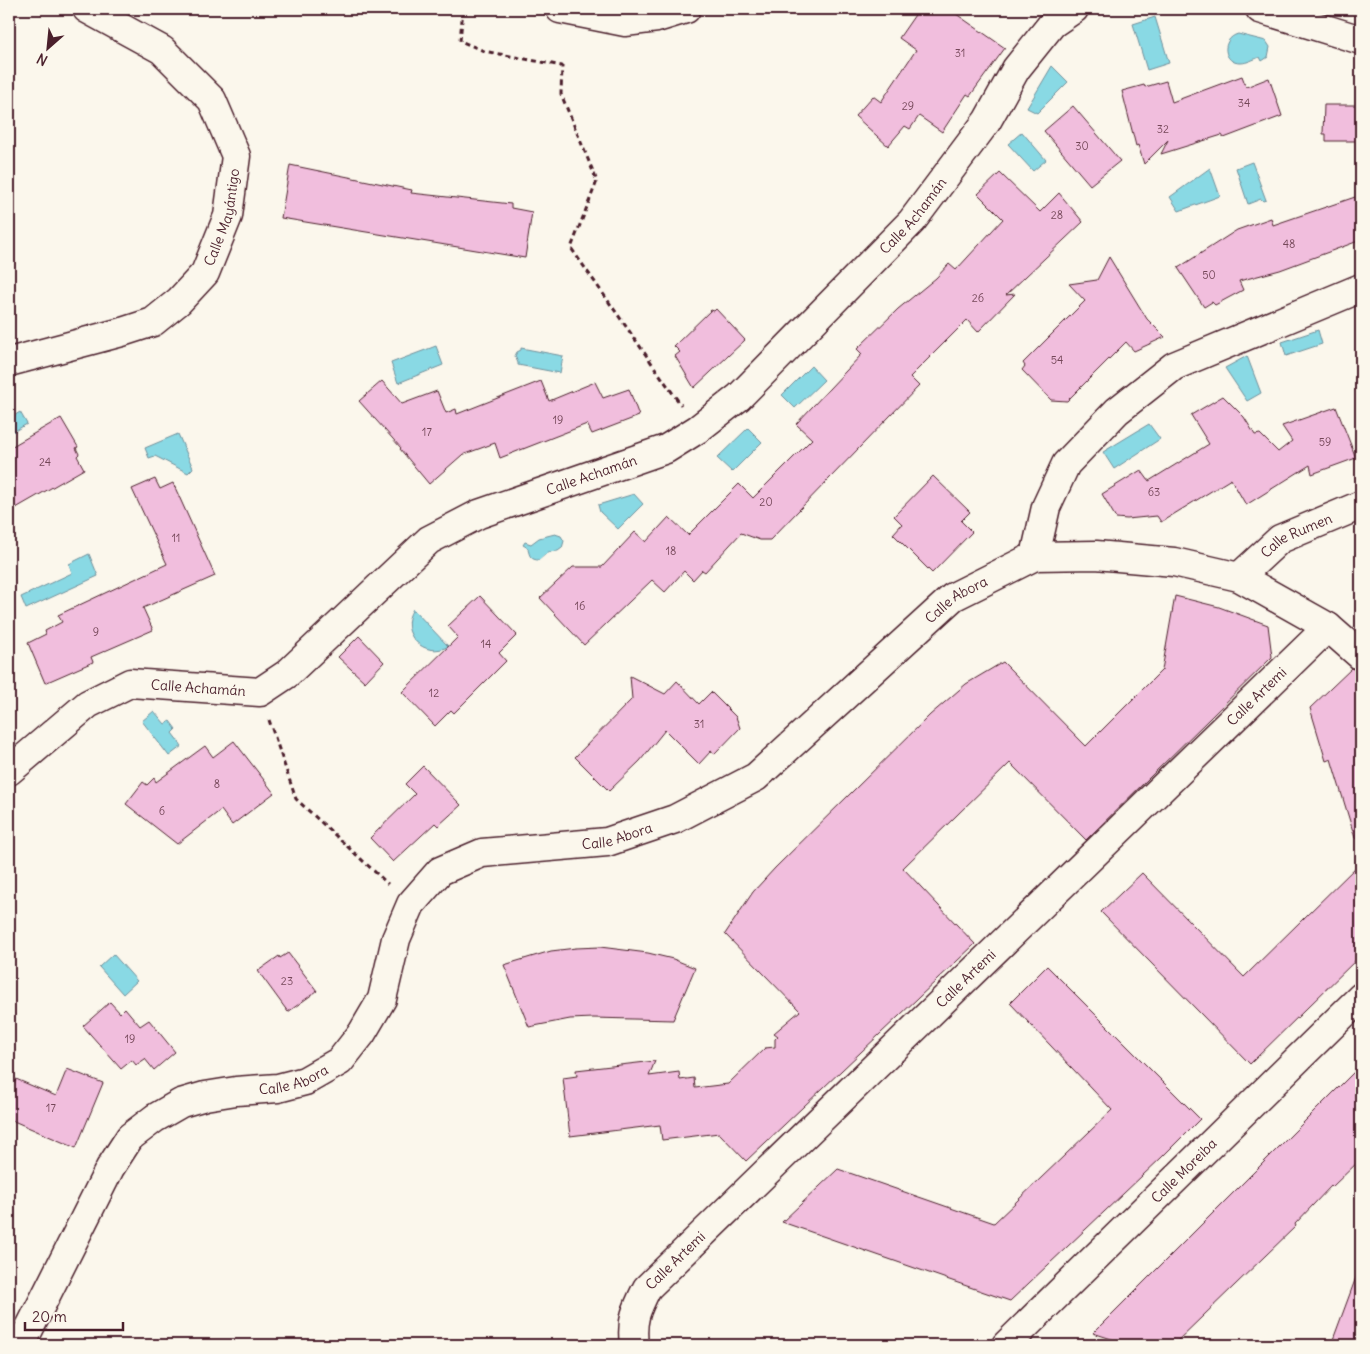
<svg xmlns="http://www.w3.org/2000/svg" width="1370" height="1354" font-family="Delius,sans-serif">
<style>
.water{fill:#89d9e4;stroke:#708f9a}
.building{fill:#f1bedd;stroke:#4a1f2b}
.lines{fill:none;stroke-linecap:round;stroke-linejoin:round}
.minor-casing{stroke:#4a1f2b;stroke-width:31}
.path{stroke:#4a1f2b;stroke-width:3;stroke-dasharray:5 4;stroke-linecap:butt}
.minor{stroke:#fbf7ec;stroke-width:28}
.labels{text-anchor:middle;stroke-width:5;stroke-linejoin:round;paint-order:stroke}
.number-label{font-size:11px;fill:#744758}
.street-label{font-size:14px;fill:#4a1f2b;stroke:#fbf7ec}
</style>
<rect width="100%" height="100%" fill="#fbf7ec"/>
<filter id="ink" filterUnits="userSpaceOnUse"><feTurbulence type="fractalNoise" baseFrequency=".02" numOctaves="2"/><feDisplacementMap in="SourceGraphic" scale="10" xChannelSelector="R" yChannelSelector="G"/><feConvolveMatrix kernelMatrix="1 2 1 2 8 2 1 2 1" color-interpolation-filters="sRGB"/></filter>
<g filter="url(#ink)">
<g class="water">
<path d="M1155,17L1169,63L1147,70L1133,24Z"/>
<path d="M1238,34L1266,41L1270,47L1268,57L1262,61L1260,57C1254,59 1247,63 1241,63C1223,64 1220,39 1238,34Z"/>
<path d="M1052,66L1068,82L1037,113L1027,108Z"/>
<path d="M1022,132L1046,160L1033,171L1008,144Z"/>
<path d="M1252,162L1266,200L1263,201L1261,199L1248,204L1236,168Z"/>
<path d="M1210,168L1220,196L1179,211L1170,197Z"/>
<path d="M1318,330L1322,344L1286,356L1282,342Z"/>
<path d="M436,346L443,365L398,383L391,363Z"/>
<path d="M521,348L563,356L560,373L518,365V363L515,356L517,352L521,350Z"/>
<path d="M1247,356L1261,393L1247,401L1225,368Z"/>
<path d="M811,366L824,380L795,408L782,395Z"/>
<path d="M20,412L27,424L9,434V419Z"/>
<path d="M1149,424L1160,439L1114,469L1103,452Z"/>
<path d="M748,428L762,442L732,472L717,458Z"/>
<path d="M178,434L193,468L188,473L155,456L149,458L145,448Z"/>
<path d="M634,494L643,504L618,529L600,512L598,505Z"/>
<path d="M555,534L561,536L564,541L562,548L558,551L548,552L539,560C531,560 529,556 528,548L523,545L525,542L531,544L539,538Z"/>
<path d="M89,554L98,576L26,609L21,597L72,573L69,564Z"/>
<path d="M413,609L448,646H449C425,660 397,633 413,609Z"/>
<path d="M154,711L165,724L170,721L176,729L172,733L182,746L169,756L142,721Z"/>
<path d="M113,954L137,981L123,994L99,967Z"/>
</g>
<g class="building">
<path d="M919,9H949L1005,48L970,96L967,94L942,132L919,116L910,129L905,126L888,146L855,116L873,96L881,102L916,50L899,38Z"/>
<path d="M1242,76L1246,87L1269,78L1282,116L1224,138L1222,135L1161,154L1168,140L1144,164L1138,145L1136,146L1122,91L1144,85L1145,87L1166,81L1172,102Z"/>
<path d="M1324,105H1361V141H1326V134H1323Z"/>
<path d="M1073,106L1120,161L1090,185L1044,131Z"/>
<path d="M290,165L412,190L411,193L511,204V208L532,212L525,258L281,218Z"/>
<path d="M1000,173L1040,212L1059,193L1083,222L1006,295L1015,294L978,332L967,320L910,377L919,386L770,540H760L741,533L705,572L702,570L693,580L684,571L665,592L652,580L584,645L540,598L573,567H602L635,532L646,542L669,517L688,535L739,484L753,498L812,439L796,424L862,354L857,349L898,309L936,278L949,264L956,270L1003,219L978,194Z"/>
<path d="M1361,195V240L1280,270L1239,281L1243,290L1215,305L1212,302L1204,307L1178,268L1237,230L1271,218L1273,225Z"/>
<path d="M1109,257L1147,319L1165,337L1134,351L1126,342L1067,401L1051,400L1022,370L1025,366L1023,363L1085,301L1069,284L1097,280Z"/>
<path d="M716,309L745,340L694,388L675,356L680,352L674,346L711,310L714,311Z"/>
<path d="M382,381L402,404L437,391L446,413L456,409L457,414L541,381L549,401L595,382L603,398L629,389L639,416L592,434L587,424L500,458L495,443L462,455L429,484L400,449L401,448L359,401Z"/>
<path d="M1223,396L1244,417L1255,435L1260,434L1278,452L1292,441L1282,426L1336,407L1356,458L1312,474L1310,465L1246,505L1231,479L1161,522L1157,516L1127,519L1116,518L1102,494L1141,470L1149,481L1209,444L1191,415Z"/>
<path d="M61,418L78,447L76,448L79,454L77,456L84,469L9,512V448Z"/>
<path d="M933,476L970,512L961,521L972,532L932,573L893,534L902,524L894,516Z"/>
<path d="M155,479L160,489L173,483L215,576L143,608L153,630L91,657L93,662L45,683L28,643L46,634L45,631L62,622L58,615L167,564L132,489Z"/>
<path d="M480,596L517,635L499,653L506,661L454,713L451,710L435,726L402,692L458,637L448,626Z"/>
<path d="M1175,596L1219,607L1268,625L1272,657L1086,840L1010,763L903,868L975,944L746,1161L719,1133L662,1140L660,1125L570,1136L563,1078L577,1076L576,1070L655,1061L649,1076L679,1072L680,1080L694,1078L695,1088L728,1084L765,1048L775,1047V1039L778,1036L774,1033L800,1011L725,934L753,892L775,868L930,715L966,684L1003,662L1086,746L1162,670Z"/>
<path d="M359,636L384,662L365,682L338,657Z"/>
<path d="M1352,668L1361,671V837L1355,838L1331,759L1326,761L1310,708Z"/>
<path d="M630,676L665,694L677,681L699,704L711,692L736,717L740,728L715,754L711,751L699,764L665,730L640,761L609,791L575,757L632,699Z"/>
<path d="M234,741L274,793L232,825L221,810L177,844L126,804L143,782L147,785L154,778L156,782L205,746L213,757Z"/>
<path d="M423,766L461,805L438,826L435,823L393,862L370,838L415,794L405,784Z"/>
<path d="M1361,862V955L1250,1064L1101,912L1142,873L1244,977Z"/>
<path d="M600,947L648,953L673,959L695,968L673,1020L593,1018L570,1019L529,1027L504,965L551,951L576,948Z"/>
<path d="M288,953L317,991L288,1012L258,971L279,956L280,958Z"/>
<path d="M1047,966L1200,1119L1161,1158L1010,1301L782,1222L838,1169L994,1223L1112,1110L1010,1003Z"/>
<path d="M110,1002L120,1013L125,1008L140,1026L149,1020L175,1052L154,1070L145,1059L136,1065L132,1060L121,1069L83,1026Z"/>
<path d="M1361,1065V1159L1332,1187L1331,1186L1295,1224L1296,1226L1173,1345H1130L1093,1333Z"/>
<path d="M67,1069L103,1083L76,1148L9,1119V1096L16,1079L56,1096Z"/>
<path d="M1358,1272L1361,1273V1345H1331Z"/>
</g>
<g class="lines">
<g class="minor-casing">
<g id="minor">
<path d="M560,9L625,22L657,18L686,9"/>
<path d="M1260,9L1361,40"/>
<path id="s1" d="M9,362L122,332L153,322L179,301L205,273L228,216L236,156L212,100L162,50L87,9"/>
<path d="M1035,556L1046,507L1066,464L1117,411L1174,366L1361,288"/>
<path id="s2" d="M1239,577L1280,539L1361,505"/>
<path id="s3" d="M9,771L88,704L130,683L260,692L287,674L429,540L479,514L666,449L698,429L739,397L912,221L987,121L1016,69L1052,24L1074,9"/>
<path id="s4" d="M21,1345L110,1168L130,1137L155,1118L181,1103L205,1096L236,1091L278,1088L305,1081L340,1061L362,1033L382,999L396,939L411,904L440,871L482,853L607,842L675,819L756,777L953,597L1035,556L1096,555L1174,562L1239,577L1328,627L1361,656"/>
<path id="s5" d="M634,1345C631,1320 636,1310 647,1288L1328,627"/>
<path id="s6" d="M1006,1345L1361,997"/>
</g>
</g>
<g class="path">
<path d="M463,9L460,41L484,51L562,66L561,94L597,181L571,248L681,405"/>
<path d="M269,720L296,799L388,884"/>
</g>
<use href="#minor" class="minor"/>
</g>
</g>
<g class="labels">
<g class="number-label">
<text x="960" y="57">31</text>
<text x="1244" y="107">34</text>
<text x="908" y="110">29</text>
<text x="1163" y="133">32</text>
<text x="1082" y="150">30</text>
<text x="1057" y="219">28</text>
<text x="1289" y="248">48</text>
<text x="1209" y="279">50</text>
<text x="978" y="302">26</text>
<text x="1057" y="364">54</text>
<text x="558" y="424">19</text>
<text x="427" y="436">17</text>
<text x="1325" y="446">59</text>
<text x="45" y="466">24</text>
<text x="1154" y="496">63</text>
<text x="766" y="506">20</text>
<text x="176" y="542">11</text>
<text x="671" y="555">18</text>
<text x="580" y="610">16</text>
<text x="96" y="636">9</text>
<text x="486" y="648">14</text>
<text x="434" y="697">12</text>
<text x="699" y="728">31</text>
<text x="217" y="788">8</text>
<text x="162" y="815">6</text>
<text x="287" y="985">23</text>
<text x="130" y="1043">19</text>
<text x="51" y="1112">17</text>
</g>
<g class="street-label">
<text dy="5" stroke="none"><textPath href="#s3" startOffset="1104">Calle Achamán</textPath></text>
<text dy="5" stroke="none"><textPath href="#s1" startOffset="280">Calle Mayántigo</textPath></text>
<text dy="5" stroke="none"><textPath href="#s3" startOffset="684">Calle Achamán</textPath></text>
<text dy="5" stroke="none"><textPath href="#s2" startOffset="72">Calle Rumen</textPath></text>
<text dy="5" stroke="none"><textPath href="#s4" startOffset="1284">Calle Abora</textPath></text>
<text dy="5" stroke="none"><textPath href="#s3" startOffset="219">Calle Achamán</textPath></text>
<text dy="5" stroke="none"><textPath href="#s5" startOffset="909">Calle Artemi</textPath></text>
<text dy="5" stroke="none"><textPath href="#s4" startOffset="864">Calle Abora</textPath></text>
<text dy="5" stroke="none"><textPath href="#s5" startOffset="504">Calle Artemi</textPath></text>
<text dy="5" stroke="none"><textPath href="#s4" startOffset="412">Calle Abora</textPath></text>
<text dy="5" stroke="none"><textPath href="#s6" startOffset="249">Calle Moreiba</textPath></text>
<text dy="5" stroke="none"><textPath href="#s5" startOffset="99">Calle Artemi</textPath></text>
</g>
</g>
<rect width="1370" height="1354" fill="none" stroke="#fbf7ec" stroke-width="30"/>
<rect x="15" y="15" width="1340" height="1324" fill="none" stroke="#4a1f2b" stroke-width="2" filter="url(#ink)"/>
<g transform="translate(48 48) rotate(207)" stroke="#fbf7ec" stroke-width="4" paint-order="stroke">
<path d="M0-4L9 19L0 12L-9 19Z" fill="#4a1f2b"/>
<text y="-8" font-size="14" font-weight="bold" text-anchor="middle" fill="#4a1f2b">N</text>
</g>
<path d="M25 1322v8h98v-8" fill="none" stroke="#4a1f2b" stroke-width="2.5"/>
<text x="32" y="1322" font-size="15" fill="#4a1f2b" stroke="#fbf7ec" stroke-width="4" paint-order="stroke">20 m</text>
</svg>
